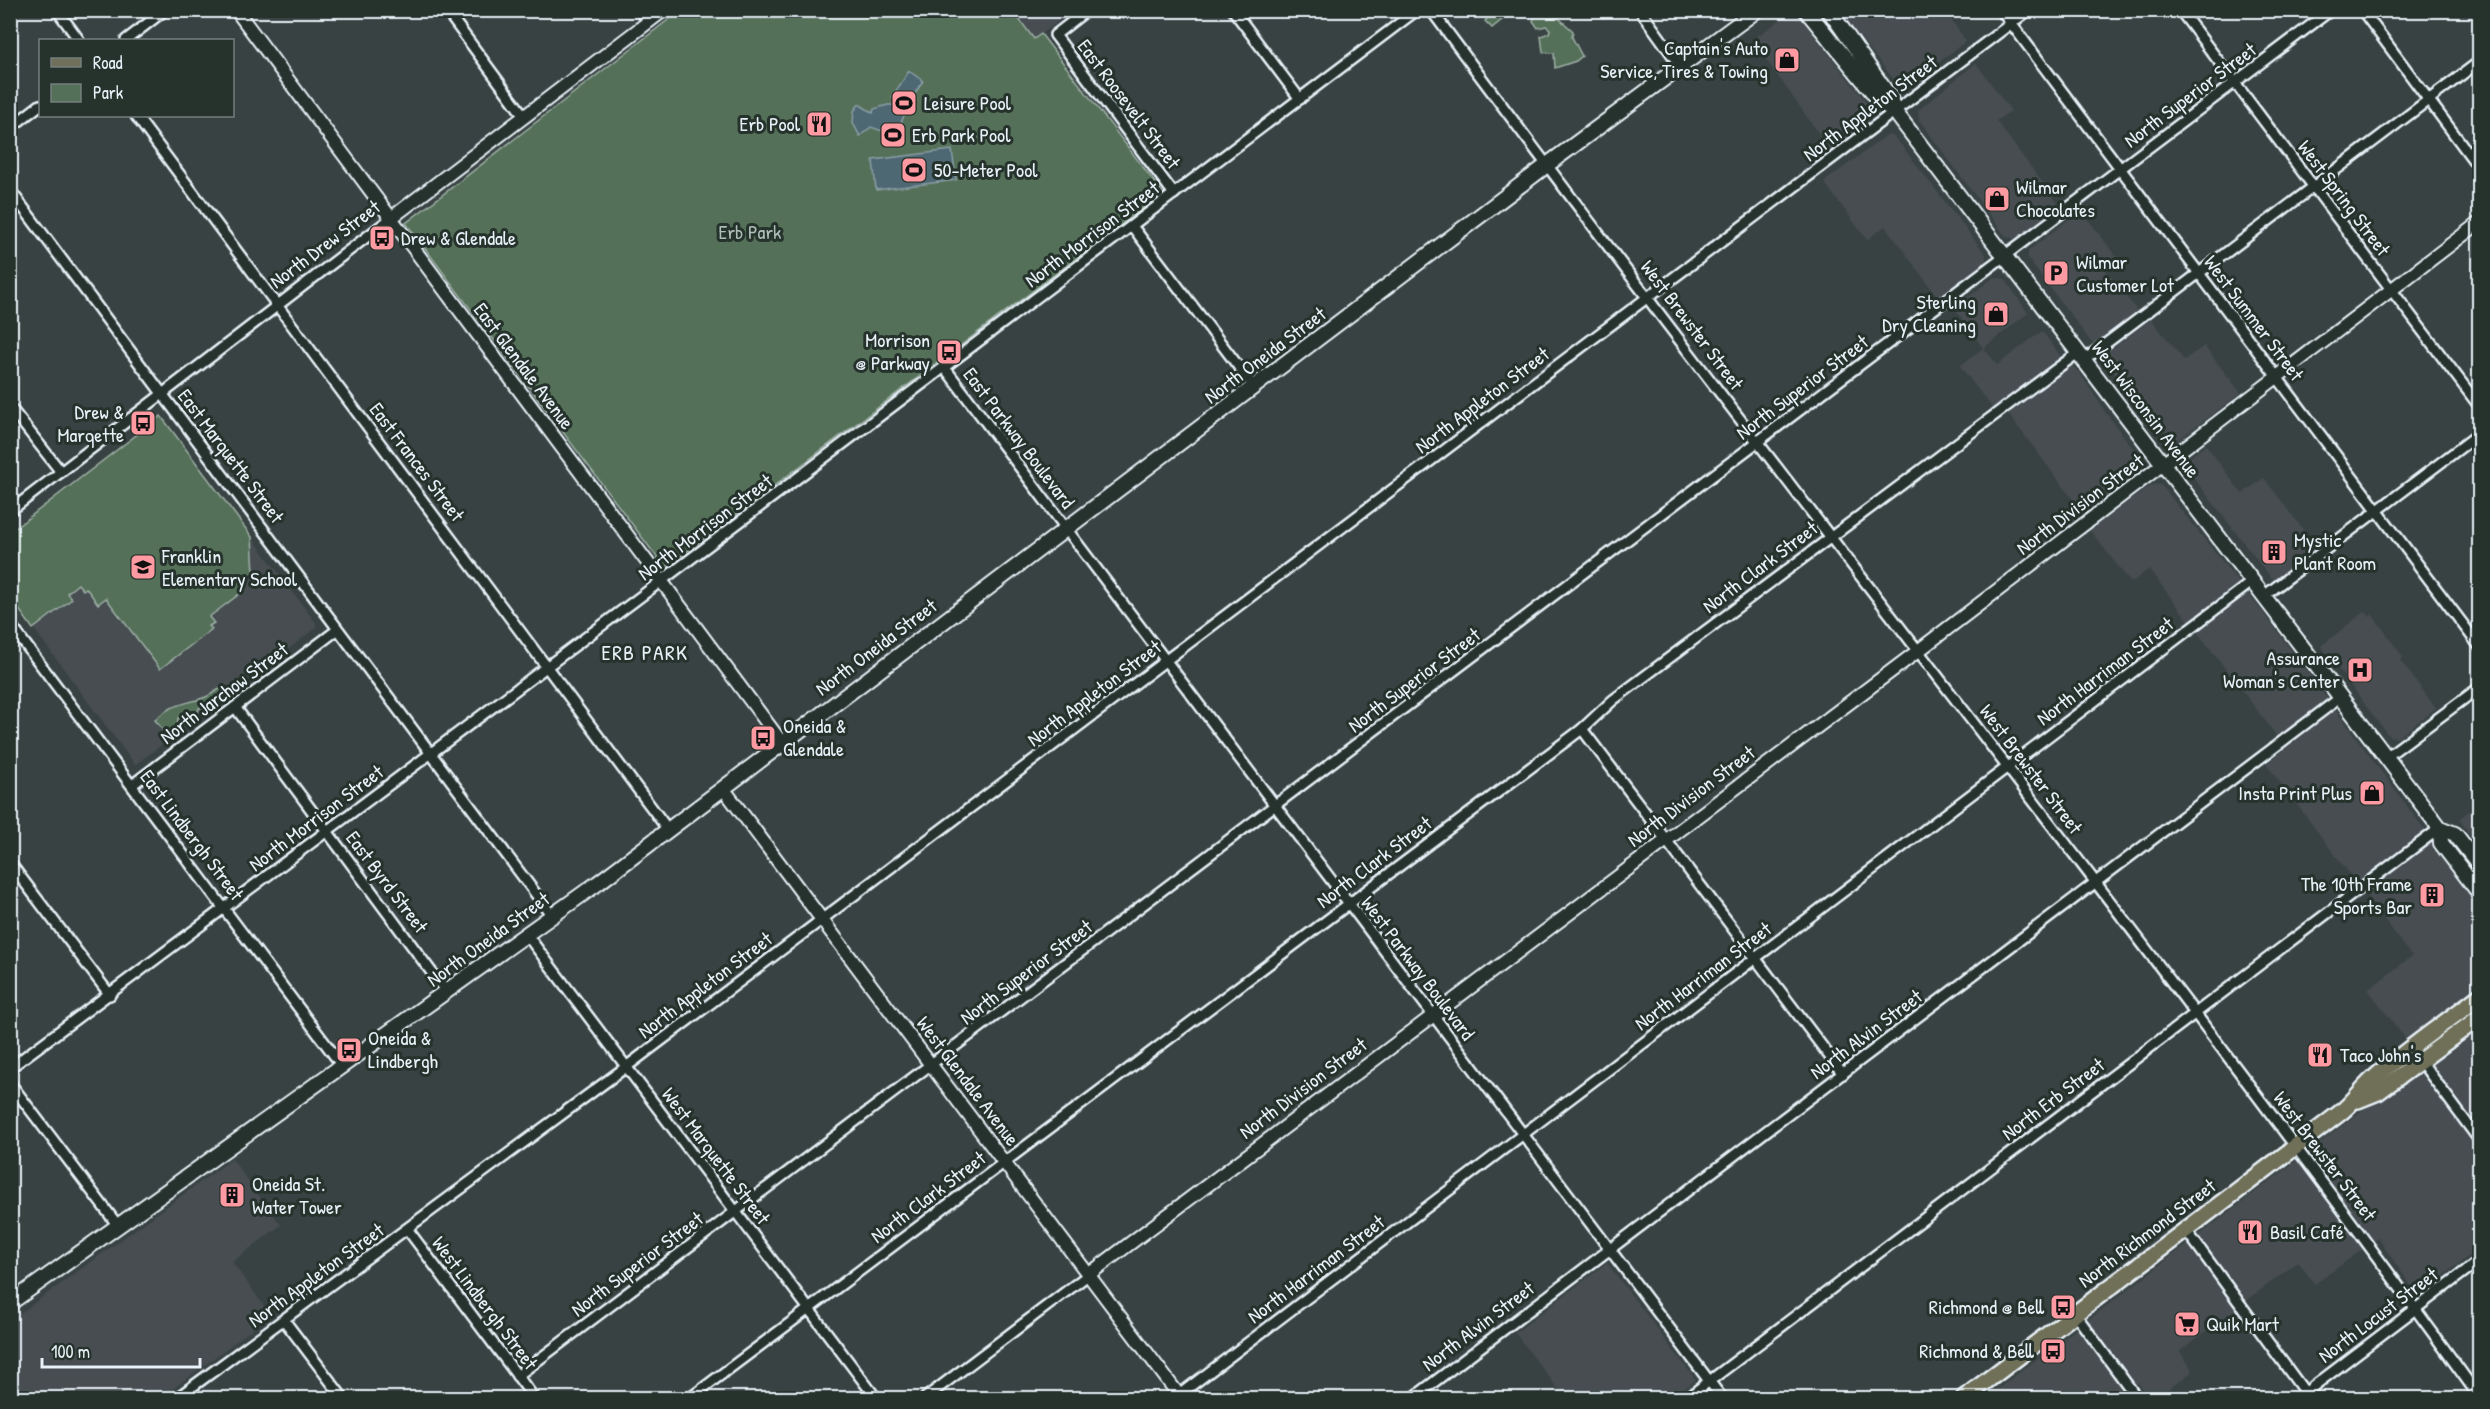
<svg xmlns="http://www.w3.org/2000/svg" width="2490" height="1409" font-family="'Patrick Hand',sans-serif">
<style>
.built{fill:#464d51}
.green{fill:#547058;stroke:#9eb0a8;stroke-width:1.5}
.water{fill:#4d6772;stroke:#8b9ea8;stroke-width:1.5}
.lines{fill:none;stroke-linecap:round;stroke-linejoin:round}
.minor-casing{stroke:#e8f1f8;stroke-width:14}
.tertiary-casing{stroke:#e8f1f8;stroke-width:16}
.secondary-casing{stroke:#e8f1f8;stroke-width:18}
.primary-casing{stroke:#e8f1f8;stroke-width:20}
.minor{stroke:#26332d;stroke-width:9}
.tertiary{stroke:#26332d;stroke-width:12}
.secondary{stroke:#26332d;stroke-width:14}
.primary{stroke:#706f59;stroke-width:15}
.labels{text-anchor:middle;stroke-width:6;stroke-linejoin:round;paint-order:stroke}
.poi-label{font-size:20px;fill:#e8f1f8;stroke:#26332d;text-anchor:start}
.street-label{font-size:20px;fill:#e8f1f8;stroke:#26332d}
.park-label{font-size:20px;fill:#adbdb8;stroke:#26332d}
.neighbourhood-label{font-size:21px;letter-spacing:1.5px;fill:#e8f1f8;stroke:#26332d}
</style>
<rect width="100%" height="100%" fill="#394242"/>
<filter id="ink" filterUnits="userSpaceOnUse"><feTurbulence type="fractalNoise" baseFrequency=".0167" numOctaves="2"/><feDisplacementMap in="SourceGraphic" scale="12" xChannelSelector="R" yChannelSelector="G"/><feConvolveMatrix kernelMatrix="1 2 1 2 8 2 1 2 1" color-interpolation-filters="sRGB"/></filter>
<g filter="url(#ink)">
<g class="built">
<path d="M1013,11H1072L1035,39Z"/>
<path d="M1792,11H1795L1871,108L1872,117L1832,152L1752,40Z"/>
<path d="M1839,11H1945L1966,41L1908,87L1898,85Z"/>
<path d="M1976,63L2011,111L1996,121L2061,207L2015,239L2006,237L1919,120L1918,110Z"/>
<path d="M1887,135L1893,136L1898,141L1986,255V262L1940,300L1885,226L1867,240L1824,182Z"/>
<path d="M2081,210L2118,259L2105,269L2138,312L2096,344L2091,342L2028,259V251Z"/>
<path d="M1994,277L2005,279L2028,313L1984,348L1997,365L2042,331L2059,354L2080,373L2106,413L2141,459L2140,469L2084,514L2000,403L1992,408L1960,366L1983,348L1954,308Z"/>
<path d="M2151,319L2184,360L2204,346L2241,393L2174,443H2167L2106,363L2105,354Z"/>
<path d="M161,416L316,623V628L135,765L11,598V532Z"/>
<path d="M2206,445L2242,494L2264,478L2318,549L2279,579L2271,578L2186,468V460Z"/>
<path d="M2157,484L2162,486L2265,615L2479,903V988L2408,1042L2368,990L2412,956L2266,764L2286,748L2149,569L2131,583L2089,529L2150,486Z"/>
<path d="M2365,611L2370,617L2372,614L2403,657L2400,660L2436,708L2397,738L2389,736L2321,646Z"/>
<path d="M2479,803V847L2459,819Z"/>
<path d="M2479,1021V1248L2418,1296L2378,1238L2315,1284L2298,1262L2180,1351L2193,1371L2157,1398H2150L2138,1383L2118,1398H1986Z"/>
<path d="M232,1159L281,1225L232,1262L271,1315L161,1398H11V1320Z"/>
<path d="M1607,1263L1696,1380L1671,1398H1565L1515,1333Z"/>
</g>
<g class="green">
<path d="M681,10L1013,11L1034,39L1041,34L1163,193L665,568L406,223Z"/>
<path d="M1542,10L1551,11L1573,31L1572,37L1582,56L1576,61L1555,68L1554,53L1543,52L1541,36L1549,33L1550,29L1546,26L1538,28L1533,21L1536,14Z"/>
<path d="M1489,11L1513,10V11L1492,28L1485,21L1490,15Z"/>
<path d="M161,416L252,537L254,573L241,582L246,589L209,617L214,623L209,626L212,629L160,669L106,598L98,604L86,588L83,590L78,584L67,593L72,599L33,629L11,598L10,532Z"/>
<path d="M224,687V695L208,707L199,708L198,713L190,719L178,718L177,729L166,734L155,720C169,705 184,704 203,698C210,696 216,690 224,687Z"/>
</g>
<g class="water">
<path d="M909,71L923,81L909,103L901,123L892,129L885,128L882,131L871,127L860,136L853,123L854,111L859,104L873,113L874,109L888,105H897L898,102L892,97Z"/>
<path d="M952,150L956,180L876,190L873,160Z"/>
</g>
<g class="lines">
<g class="minor-casing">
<g id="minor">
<path d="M57,10L79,40"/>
<path d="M446,10L524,116"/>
<path d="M640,10L649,22"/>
<path d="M1087,10L1055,35L1174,194"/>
<path d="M1233,10L1300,99"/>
<path d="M1431,10C1776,476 2141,928 2480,1398"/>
<path d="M1640,10L1681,67"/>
<path d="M2001,10L2480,647"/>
<path d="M2180,10L2480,407"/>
<path d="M2362,10L2480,169"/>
<path d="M126,40L165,10"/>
<path d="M136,116L669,831"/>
<path d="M10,128L40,105"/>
<path d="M10,190L553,917"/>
<path d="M1132,226L1254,387"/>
<path d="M2084,360L2480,61"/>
<path d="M945,368L1722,1398"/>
<path d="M10,407L61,472"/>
<path d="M10,511L390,219"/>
<path d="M2264,596L2480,433"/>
<path d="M10,624L343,1067"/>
<path d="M235,707L447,993"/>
<path d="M1582,729L1843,1074"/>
<path d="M2386,757L2480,687"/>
<path d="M132,785L337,630"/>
<path d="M10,863L110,995"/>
<path d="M527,935L876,1398"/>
<path d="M2411,1048L2480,1141"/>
<path d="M10,1068L660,582L1417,10"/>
<path d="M10,1083L119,1227"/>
<path d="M408,1230L534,1398"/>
<path d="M2186,1230L2309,1398"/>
<path d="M2075,1314L2137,1398"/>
<path d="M284,1320L343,1398"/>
<path d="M517,1376L2331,10"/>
<path d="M177,1398L626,1067L2029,10"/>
<path d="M690,1398L1582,729L1613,700L2079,352"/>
<path d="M925,1398L1088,1275"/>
<path d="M1175,1398L2253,581"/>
<path d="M1413,1398L2341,697"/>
<path d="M1687,1398L2440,828"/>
<path d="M2298,1398L2480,1260"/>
</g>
</g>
<g class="tertiary-casing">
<g id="tertiary">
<path d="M236,10L782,743"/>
<path d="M390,219L664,10"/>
<path d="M723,788L1181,1398"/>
<path d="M1088,1275L1918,651L2480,222"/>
</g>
</g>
<g class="secondary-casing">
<g id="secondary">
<path d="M1806,10L1881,102L1895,112"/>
<path d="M1829,10L1889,96L1895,112L2386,757L2440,828L2455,834L2480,866"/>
<path d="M2440,828L2441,843L2480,894"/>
<path d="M10,1303L598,883L1547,165L1757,10"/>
</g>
</g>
<g class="primary-casing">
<g id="primary">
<path d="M2358,1100L2378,1092L2480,1017"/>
<path d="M1964,1398L2340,1113C2354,1102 2360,1091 2372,1080C2406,1049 2444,1024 2480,996"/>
</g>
</g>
<use href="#minor" class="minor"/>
<use href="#tertiary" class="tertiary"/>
<use href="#secondary" class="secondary"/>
<use href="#primary" class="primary"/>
</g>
</g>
<defs>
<g id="shop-square" transform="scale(1.35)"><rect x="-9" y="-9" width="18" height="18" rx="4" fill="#ff9aa2" stroke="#26332d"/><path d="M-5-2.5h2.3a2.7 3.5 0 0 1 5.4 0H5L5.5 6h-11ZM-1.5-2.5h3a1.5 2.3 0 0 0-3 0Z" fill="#111"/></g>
<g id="stadium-square" transform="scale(1.35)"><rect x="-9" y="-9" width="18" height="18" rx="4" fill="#ff9aa2" stroke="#26332d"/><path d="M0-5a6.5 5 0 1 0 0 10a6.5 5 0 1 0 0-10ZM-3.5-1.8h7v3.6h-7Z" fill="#111"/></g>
<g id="restaurant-square" transform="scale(1.35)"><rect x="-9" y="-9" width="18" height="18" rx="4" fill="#ff9aa2" stroke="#26332d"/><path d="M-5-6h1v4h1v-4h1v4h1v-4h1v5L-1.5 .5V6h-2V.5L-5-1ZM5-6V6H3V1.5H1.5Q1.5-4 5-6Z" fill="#111"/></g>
<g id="bus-square" transform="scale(1.35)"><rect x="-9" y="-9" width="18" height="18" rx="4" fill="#ff9aa2" stroke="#26332d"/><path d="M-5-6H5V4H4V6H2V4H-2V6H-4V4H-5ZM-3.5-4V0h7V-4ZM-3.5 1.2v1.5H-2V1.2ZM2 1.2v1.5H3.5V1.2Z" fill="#111"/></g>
<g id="parking-square" transform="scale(1.35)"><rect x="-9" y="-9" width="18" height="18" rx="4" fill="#ff9aa2" stroke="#26332d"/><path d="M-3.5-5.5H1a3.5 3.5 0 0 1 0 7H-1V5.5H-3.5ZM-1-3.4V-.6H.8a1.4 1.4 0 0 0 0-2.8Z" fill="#111"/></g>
<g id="building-square" transform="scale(1.35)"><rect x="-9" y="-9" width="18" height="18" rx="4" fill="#ff9aa2" stroke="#26332d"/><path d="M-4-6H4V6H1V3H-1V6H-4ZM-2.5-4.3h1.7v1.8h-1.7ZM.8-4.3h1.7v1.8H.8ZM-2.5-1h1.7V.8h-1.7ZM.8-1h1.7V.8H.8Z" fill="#111"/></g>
<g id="school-square" transform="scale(1.35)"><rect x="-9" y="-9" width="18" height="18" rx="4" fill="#ff9aa2" stroke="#26332d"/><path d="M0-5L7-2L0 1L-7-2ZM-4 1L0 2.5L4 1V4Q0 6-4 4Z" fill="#111"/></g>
<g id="hospital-square" transform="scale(1.35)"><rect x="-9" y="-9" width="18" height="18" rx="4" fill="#ff9aa2" stroke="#26332d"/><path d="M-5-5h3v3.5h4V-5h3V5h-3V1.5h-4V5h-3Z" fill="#111"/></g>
<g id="supermarket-square" transform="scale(1.35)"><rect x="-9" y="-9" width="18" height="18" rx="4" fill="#ff9aa2" stroke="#26332d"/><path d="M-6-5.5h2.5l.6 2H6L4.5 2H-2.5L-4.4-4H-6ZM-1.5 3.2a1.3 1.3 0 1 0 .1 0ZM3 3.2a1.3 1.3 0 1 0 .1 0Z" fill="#111"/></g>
</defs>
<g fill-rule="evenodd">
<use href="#shop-square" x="1787" y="60"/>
<use href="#stadium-square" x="904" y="103"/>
<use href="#restaurant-square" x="819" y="124"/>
<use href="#stadium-square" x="893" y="135"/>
<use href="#stadium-square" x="914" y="170"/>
<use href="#shop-square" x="1997" y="199"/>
<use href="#bus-square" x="382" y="238"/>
<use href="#parking-square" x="2056" y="273"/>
<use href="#shop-square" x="1996" y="314"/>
<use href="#bus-square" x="949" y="352"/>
<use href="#bus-square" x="143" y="423"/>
<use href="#building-square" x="2274" y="552"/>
<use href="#school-square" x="143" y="567"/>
<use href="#hospital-square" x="2360" y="670"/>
<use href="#bus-square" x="763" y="738"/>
<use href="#shop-square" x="2372" y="793"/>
<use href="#building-square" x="2432" y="895"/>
<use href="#bus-square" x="349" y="1050"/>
<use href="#restaurant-square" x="2320" y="1055"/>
<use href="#building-square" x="232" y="1195"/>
<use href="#restaurant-square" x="2250" y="1232"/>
<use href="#bus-square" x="2063" y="1307"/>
<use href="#supermarket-square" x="2187" y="1324"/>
<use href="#bus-square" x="2053" y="1351"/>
</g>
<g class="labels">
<g class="poi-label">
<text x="1768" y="55" text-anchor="end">Captain's Auto<tspan x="1768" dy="23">Service, Tires &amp; Towing</tspan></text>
<text x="924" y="110">Leisure Pool</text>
<text x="800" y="131" text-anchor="end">Erb Pool</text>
<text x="912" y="142">Erb Park Pool</text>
<text x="934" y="177">50-Meter Pool</text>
<text x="2016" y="194">Wilmar<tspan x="2016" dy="23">Chocolates</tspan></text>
<text x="401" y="245">Drew &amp; Glendale</text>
<text x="2076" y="269">Wilmar<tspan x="2076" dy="23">Customer Lot</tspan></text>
<text x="1976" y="309" text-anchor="end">Sterling<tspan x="1976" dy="23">Dry Cleaning</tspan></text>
<text x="930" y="347" text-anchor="end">Morrison<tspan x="930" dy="23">@ Parkway</tspan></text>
<text x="124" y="419" text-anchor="end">Drew &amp;<tspan x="124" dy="23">Marqette</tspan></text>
<text x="2294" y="547">Mystic<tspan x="2294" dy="23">Plant Room</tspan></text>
<text x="162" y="563">Franklin<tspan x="162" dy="23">Elementary School</tspan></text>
<text x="2340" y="665" text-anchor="end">Assurance<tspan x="2340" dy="23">Woman's Center</tspan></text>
<text x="783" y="733">Oneida &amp;<tspan x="783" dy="23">Glendale</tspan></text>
<text x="2352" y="800" text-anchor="end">Insta Print Plus</text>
<text x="2412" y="891" text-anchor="end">The 10th Frame<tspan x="2412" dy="23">Sports Bar</tspan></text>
<text x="368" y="1045">Oneida &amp;<tspan x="368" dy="23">Lindbergh</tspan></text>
<text x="2340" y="1062">Taco John's</text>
<text x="252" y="1191">Oneida St.<tspan x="252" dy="23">Water Tower</tspan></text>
<text x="2270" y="1239">Basil Café</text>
<text x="2044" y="1314" text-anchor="end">Richmond @ Bell</text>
<text x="2206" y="1331">Quik Mart</text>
<text x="2034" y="1358" text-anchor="end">Richmond &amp; Bell</text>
</g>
<g class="street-label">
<text transform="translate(2190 95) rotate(-37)" y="7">North Superior Street</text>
<text transform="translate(1129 104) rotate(53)" y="7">East Roosevelt Street</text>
<text transform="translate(1870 108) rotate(-37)" y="7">North Appleton Street</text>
<text transform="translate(2344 198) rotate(53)" y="7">West Spring Street</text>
<text transform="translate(1092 234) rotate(-37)" y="7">North Morrison Street</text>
<text transform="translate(325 244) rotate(-37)" y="7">North Drew Street</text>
<text transform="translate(2254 318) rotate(53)" y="7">West Summer Street</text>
<text transform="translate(1692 325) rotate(53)" y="7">West Brewster Street</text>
<text transform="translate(1265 355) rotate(-37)" y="7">North Oneida Street</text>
<text transform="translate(524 366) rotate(53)" y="7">East Glendale Avenue</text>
<text transform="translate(1802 387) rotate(-37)" y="7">North Superior Street</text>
<text transform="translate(1482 400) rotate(-37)" y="7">North Appleton Street</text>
<text transform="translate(2146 409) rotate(53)" y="7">West Wisconsin Avenue</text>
<text transform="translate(1019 438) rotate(53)" y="7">East Parkway Boulevard</text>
<text transform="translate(231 456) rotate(53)" y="7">East Marquette Street</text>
<text transform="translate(417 462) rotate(53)" y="7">East Frances Street</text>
<text transform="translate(2080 504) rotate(-37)" y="7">North Division Street</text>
<text transform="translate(705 527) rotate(-37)" y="7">North Morrison Street</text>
<text transform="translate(1760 567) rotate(-37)" y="7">North Clark Street</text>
<text transform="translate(876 647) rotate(-37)" y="7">North Oneida Street</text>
<text transform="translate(2105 671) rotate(-37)" y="7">North Harriman Street</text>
<text transform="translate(1414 680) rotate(-37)" y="7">North Superior Street</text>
<text transform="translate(224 693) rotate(-37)" y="7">North Jarchow Street</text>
<text transform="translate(1094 693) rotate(-37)" y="7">North Appleton Street</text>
<text transform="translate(2031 769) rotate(53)" y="7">West Brewster Street</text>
<text transform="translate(1691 796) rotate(-37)" y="7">North Division Street</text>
<text transform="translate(316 818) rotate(-37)" y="7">North Morrison Street</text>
<text transform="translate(192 835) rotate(53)" y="7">East Lindbergh Street</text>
<text transform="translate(1374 862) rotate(-37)" y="7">North Clark Street</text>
<text transform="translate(387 882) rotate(53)" y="7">East Byrd Street</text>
<text transform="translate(488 939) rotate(-36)" y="7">North Oneida Street</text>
<text transform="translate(1418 968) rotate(53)" y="7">West Parkway Boulevard</text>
<text transform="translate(1026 972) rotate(-37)" y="7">North Superior Street</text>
<text transform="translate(1703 976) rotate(-37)" y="7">North Harriman Street</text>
<text transform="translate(705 985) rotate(-37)" y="7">North Appleton Street</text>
<text transform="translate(1866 1034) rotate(-37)" y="7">North Alvin Street</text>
<text transform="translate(968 1081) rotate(53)" y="7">West Glendale Avenue</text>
<text transform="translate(1303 1088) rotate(-37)" y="7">North Division Street</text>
<text transform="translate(2053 1099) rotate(-37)" y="7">North Erb Street</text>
<text transform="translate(716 1156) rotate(53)" y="7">West Marquette Street</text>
<text transform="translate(2325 1156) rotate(53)" y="7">West Brewster Street</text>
<text transform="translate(928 1197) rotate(-37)" y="7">North Clark Street</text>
<text transform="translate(2147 1233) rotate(-37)" y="7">North Richmond Street</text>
<text transform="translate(637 1264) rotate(-37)" y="7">North Superior Street</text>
<text transform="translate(1316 1269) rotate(-37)" y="7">North Harriman Street</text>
<text transform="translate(316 1275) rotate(-36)" y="7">North Appleton Street</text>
<text transform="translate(485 1303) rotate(53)" y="7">West Lindbergh Street</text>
<text transform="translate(2378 1315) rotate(-37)" y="7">North Locust Street</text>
<text transform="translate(1478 1326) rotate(-37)" y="7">North Alvin Street</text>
</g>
<g class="park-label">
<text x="750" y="239">Erb Park</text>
</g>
<g class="neighbourhood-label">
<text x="645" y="660">ERB PARK</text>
</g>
</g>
<rect width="2490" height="1409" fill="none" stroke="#26332d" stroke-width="36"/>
<rect x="18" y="18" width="2454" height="1373" fill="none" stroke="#e8f1f8" stroke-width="2" filter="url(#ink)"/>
<rect x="39" y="39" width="195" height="78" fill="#26332d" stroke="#747f7e" stroke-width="1.5"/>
<rect x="51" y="58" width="30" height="9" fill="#706f59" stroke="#747f7e" stroke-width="1.5"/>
<text x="93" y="69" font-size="18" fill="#e8f1f8">Road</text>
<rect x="51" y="84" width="30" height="18" fill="#547058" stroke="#747f7e" stroke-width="1.5"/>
<text x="93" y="99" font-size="18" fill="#e8f1f8">Park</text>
<path d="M42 1358v9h158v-9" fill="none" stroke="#e8f1f8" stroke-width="3"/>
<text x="51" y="1358" font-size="18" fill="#e8f1f8" stroke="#26332d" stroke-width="4.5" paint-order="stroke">100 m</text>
</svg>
